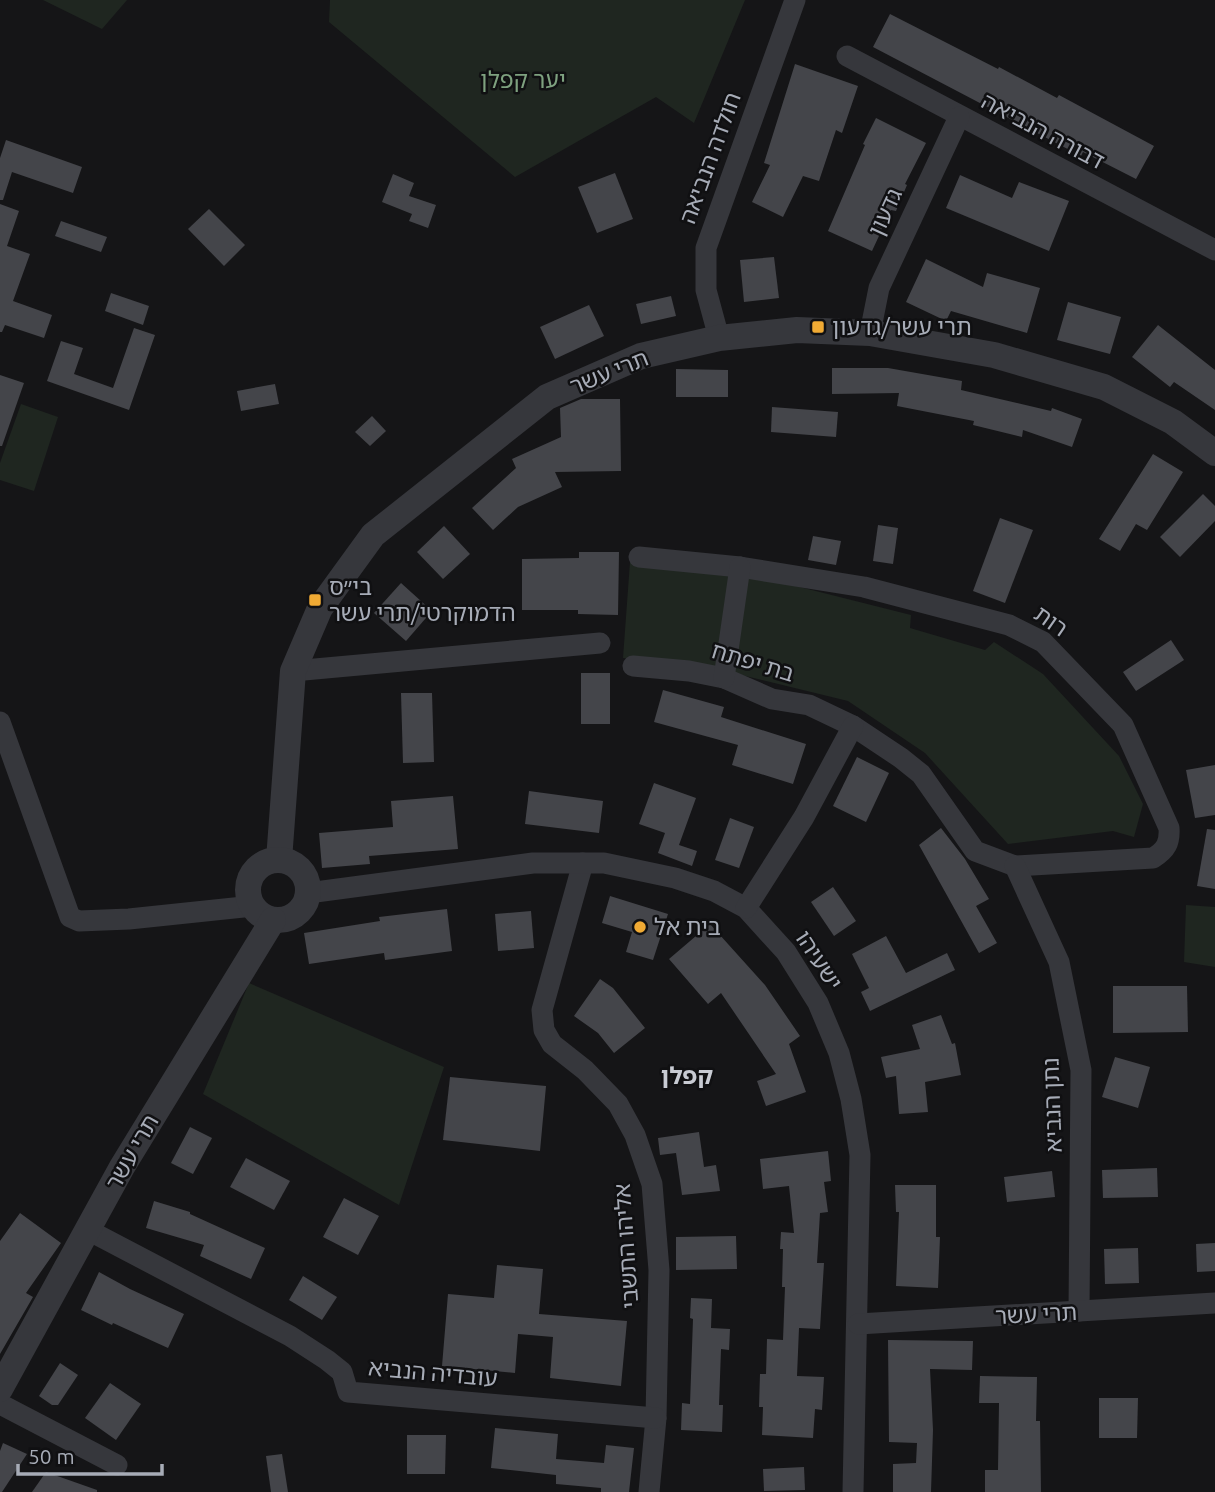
<svg xmlns="http://www.w3.org/2000/svg" width="1215" height="1492" font-family="Ubuntu,'Noto Sans Hebrew',sans-serif">
<style>
.green{fill:#1f2620}
.building{fill:#44454a}
.lines{fill:none;stroke-linecap:round;stroke-linejoin:round}
.minor{stroke:#36373c;stroke-width:21}
.tertiary{stroke:#36373c;stroke-width:26}
.poi-dot{fill:#f0aa34;stroke:#101012;stroke-width:2.5}
.labels{text-anchor:middle;stroke-width:5;stroke-linejoin:round;paint-order:stroke}
.park-label{font-size:23px;fill:#7ea17f;stroke:#101012}
.street-label{font-size:23px;fill:#a7acb7;stroke:#101012}
.poi-label{font-size:23px;fill:#a7acb7;stroke:#101012;text-anchor:start}
.neighbourhood-label{font-size:24px;font-weight:bold;fill:#c8cbd3;stroke:#101012}
</style>
<rect width="100%" height="100%" fill="#151517"/>
<g class="green">
<path d="M43,0H127L102,29Z"/>
<path d="M330,0H745L694,123L656,97L515,177L329,22Z"/>
<path d="M21,404L58,417L34,491L0,480V463Z"/>
<path d="M630,562L776,581L911,615L910,628L985,650L994,642L1043,674L1119,756L1143,804L1134,837L1113,831L1008,844L925,753L848,701L733,673L623,658Z"/>
<path d="M1186,905L1215,907V967L1184,962Z"/>
<path d="M249,983L444,1067L399,1205L203,1094Z"/>
</g>
<g class="building">
<path d="M890,14L998,69L999,67L1057,98L1059,95L1154,146L1136,179L1083,152L1081,156L873,47Z"/>
<path d="M795,64L858,86L842,133L836,130L819,181L803,176L783,217L752,202L770,165L764,163Z"/>
<path d="M876,118L926,143L905,184L907,185L896,211L891,210L872,251L828,231L865,145L863,144Z"/>
<path d="M6,140L82,167L73,193L12,172L3,200H0V158Z"/>
<path d="M615,173L633,219L597,233L578,187Z"/>
<path d="M393,174L414,183L409,196L436,205L428,228L409,221L412,214L382,202Z"/>
<path d="M960,175L1012,198L1019,182L1069,201L1049,251L946,208Z"/>
<path d="M0,204L19,211L7,246L30,254L13,301L52,315L44,338L5,325L2,332H0Z"/>
<path d="M209,209L245,245L224,266L188,229Z"/>
<path d="M61,221L107,237L101,252L55,236Z"/>
<path d="M774,257L779,298L744,302L740,260Z"/>
<path d="M926,259L983,287L987,273L1040,288L1027,333L951,311L946,321L906,302Z"/>
<path d="M111,293L149,306L143,325L105,311Z"/>
<path d="M671,296L676,316L641,324L636,304Z"/>
<path d="M1068,302L1121,317L1110,354L1057,340Z"/>
<path d="M589,305L604,336L555,359L540,327Z"/>
<path d="M1158,325L1215,370V410L1174,382L1170,387L1132,357Z"/>
<path d="M134,328L155,335L129,410L47,381L61,341L83,348L74,374L113,388Z"/>
<path d="M832,368H888L962,381L961,390L1051,411L1052,408L1082,419L1072,447L1023,430L1022,437L973,425L974,421L897,406L899,393L832,394Z"/>
<path d="M676,369L728,370V397H676Z"/>
<path d="M0,375L24,383L2,446H0Z"/>
<path d="M275,384L279,404L241,411L237,391Z"/>
<path d="M581,399H620L621,471L555,472L562,487L518,507L493,530L472,508L516,468L512,459L561,437L560,408Z"/>
<path d="M772,407L838,412L836,437L771,432Z"/>
<path d="M372,416L386,431L370,446L355,432Z"/>
<path d="M1153,454L1183,472L1147,530L1136,524L1120,551L1099,539Z"/>
<path d="M1203,494L1215,506V521L1180,557L1160,537Z"/>
<path d="M1000,518L1033,530L1005,603L973,591Z"/>
<path d="M878,525L898,528L893,564L873,561Z"/>
<path d="M444,526L470,554L443,579L417,552Z"/>
<path d="M813,536L841,541L836,565L808,560Z"/>
<path d="M579,552H619L618,615L578,614V610H522V559L579,558Z"/>
<path d="M401,583L432,611L406,641L374,613Z"/>
<path d="M1171,640L1184,660L1136,691L1123,672Z"/>
<rect x="581" y="673" width="29" height="51"/>
<path d="M663,690L724,707L721,717L806,744L793,784L732,765L738,745L654,722Z"/>
<path d="M401,693H432L434,762L403,763Z"/>
<path d="M857,757L889,773L866,822L833,806Z"/>
<path d="M1215,765V815L1195,818L1186,770Z"/>
<path d="M654,783L696,798L679,845L697,851L692,866L658,853L665,833L639,824Z"/>
<path d="M529,791L603,801L599,833L525,824Z"/>
<path d="M453,796L458,849L369,856L370,864L322,868L319,833L393,827L391,801Z"/>
<path d="M730,818L754,827L739,868L715,860Z"/>
<path d="M941,828L965,859L989,899L976,906L997,943L979,953L919,845Z"/>
<path d="M1207,829L1215,830V889L1197,886Z"/>
<path d="M833,887L856,921L834,936L811,902Z"/>
<path d="M610,896L668,914L653,960L626,952L632,932L602,923Z"/>
<path d="M447,909L452,951L385,960L384,953L309,964L304,933L380,921L379,917Z"/>
<path d="M531,911L534,948L498,951L495,914Z"/>
<path d="M710,924L765,985L800,1036L789,1044L806,1092L766,1106L757,1081L776,1074L721,993L708,1004L669,959Z"/>
<path d="M886,936L906,973L947,953L955,970L870,1011L861,992L869,988L852,954Z"/>
<path d="M600,979L613,988L645,1028L614,1053L598,1033L574,1016Z"/>
<path d="M1113,986H1187L1188,1032L1113,1033Z"/>
<path d="M941,1015L952,1044L955,1043L961,1075L925,1082L928,1112L899,1114L896,1076L886,1078L881,1057L920,1049L912,1025Z"/>
<path d="M1115,1057L1150,1067L1138,1108L1102,1097Z"/>
<path d="M450,1077L546,1086L540,1151L443,1140Z"/>
<path d="M190,1127L212,1138L193,1174L171,1163Z"/>
<path d="M699,1132L704,1167L716,1165L720,1191L682,1195L676,1153L660,1155L658,1138Z"/>
<path d="M828,1151L831,1181L824,1182L828,1212L820,1213L817,1263H824L820,1329L799,1328L797,1376L824,1377L822,1410L815,1409L813,1438L762,1435L763,1407H759L760,1374H766L767,1339L783,1340L785,1287H782L783,1249H780L781,1232L794,1233L789,1186L763,1189L760,1159Z"/>
<path d="M246,1158L290,1181L274,1210L230,1187Z"/>
<path d="M1157,1168L1158,1197L1103,1198L1102,1170Z"/>
<path d="M1052,1171L1055,1197L1007,1202L1004,1177Z"/>
<path d="M895,1185H936V1237H940L938,1288L896,1286L899,1212H896Z"/>
<path d="M344,1198L379,1216L358,1255L323,1237Z"/>
<path d="M154,1201L190,1212V1214L265,1248L251,1279L200,1256L204,1245L146,1228Z"/>
<path d="M20,1213L61,1243L26,1293L33,1297L0,1354V1241Z"/>
<path d="M736,1236L737,1269L676,1270V1237Z"/>
<path d="M1215,1243V1271L1197,1272L1196,1244Z"/>
<path d="M1138,1248L1139,1283L1105,1284L1104,1249Z"/>
<path d="M497,1265L543,1269L539,1314L627,1321L621,1386L550,1378L553,1337L518,1334L515,1373L442,1366L448,1294L494,1298Z"/>
<path d="M99,1272L130,1289L184,1314L168,1348L113,1323L112,1325L81,1310Z"/>
<path d="M303,1276L337,1297L322,1320L289,1300Z"/>
<path d="M691,1298L712,1299L711,1328L730,1329L729,1350L721,1349L719,1405H723L722,1432L681,1430L682,1403L690,1404L693,1319L690,1318Z"/>
<path d="M888,1340L973,1341L972,1370L930,1369L933,1430L931,1492H893V1464L916,1463L917,1443L889,1442Z"/>
<path d="M60,1363L78,1375L58,1405H52L39,1396Z"/>
<path d="M980,1376L1037,1377L1036,1421H1040L1041,1492H985V1470H998L999,1403H979Z"/>
<path d="M110,1383L141,1404L116,1440L85,1418Z"/>
<path d="M1099,1398H1138L1137,1438H1099Z"/>
<path d="M495,1428L558,1434L556,1459L604,1463L606,1445L634,1448L629,1492H601V1488L556,1484V1475L491,1468Z"/>
<path d="M407,1435H446L445,1474H407Z"/>
<path d="M3,1443L27,1454L2,1492H0V1451Z"/>
<path d="M282,1454L288,1492H271L266,1456Z"/>
<path d="M804,1467L805,1490L764,1491L763,1469Z"/>
<path d="M46,1472L97,1490V1492H32Z"/>
</g>
<g class="lines">
<g class="minor">
<path d="M847,56L1215,250"/>
<path d="M870,333L879,288L959,117"/>
<path d="M719,338L706,290V248L795,0"/>
<path d="M633,666L689,671L724,678L772,699L809,705L853,726L901,758L921,774L975,851L1015,866L1153,858C1166,850 1170,843 1169,828L1123,725L1043,642L1009,625L864,587L740,567L639,557"/>
<path d="M293,671L600,643"/>
<path d="M724,678L740,567"/>
<path d="M0,722L70,917L79,921L129,919L253,906"/>
<path d="M583,863L542,1010L544,1030L552,1044L585,1070L618,1104L635,1135L652,1184L659,1270L656,1418L649,1492"/>
<path d="M1015,866L1059,962L1081,1070L1079,1311"/>
<path d="M308,893L533,863H604L675,878L714,891L746,908L786,952L818,1003L839,1053L851,1099L860,1155L853,1492"/>
<path d="M746,908L804,817L853,726"/>
<path d="M88,1230L290,1336L327,1360L342,1372L348,1392L656,1418"/>
<path d="M858,1324L1215,1303"/>
<path d="M0,1404L117,1465"/>
</g>
<g class="tertiary">
<path d="M279,860L293,671L320,608L373,535L547,397L641,356L719,338L797,330L870,333L994,355L1104,387L1173,422L1215,453"/>
<circle cx="278" cy="890" r="30"/>
<path d="M0,1389L122,1167L273,920"/>
</g>
</g>
<g class="poi-dot">
<rect x="811" y="320" width="14" height="14" rx="3.5"/>
<rect x="308" y="593" width="14" height="14" rx="3.5"/>
<circle cx="640" cy="927" r="7"/>
</g>
<g class="labels">
<g class="park-label">
<text x="523" y="88">יער קפלן</text>
</g>
<g class="street-label">
<text transform="translate(1043 131) rotate(28)" y="8">דבורה הנביאה</text>
<text transform="translate(710 158) rotate(-70)" y="8">חולדה הנביאה</text>
<text transform="translate(885 212) rotate(-65)" y="8">גדעון</text>
<text transform="translate(609 372) rotate(-22)" y="8">תרי עשר</text>
<text transform="translate(1051 621) rotate(35)" y="8">רות</text>
<text transform="translate(753 662) rotate(17)" y="8">בת יפתח</text>
<text transform="translate(819 960) rotate(57)" y="8">ישעיהו</text>
<text transform="translate(1052 1105) rotate(-92)" y="8">נתן הנביא</text>
<text transform="translate(132 1152) rotate(-60)" y="8">תרי עשר</text>
<text transform="translate(626 1246) rotate(-94)" y="8">אליהו התשבי</text>
<text transform="translate(1036 1314) rotate(-3)" y="8">תרי עשר</text>
<text transform="translate(433 1373) rotate(5)" y="8">עובדיה הנביא</text>
</g>
<g class="poi-label">
<text x="832" y="335">תרי עשר/גדעון</text>
<text x="329" y="595">בי״ס<tspan x="329" dy="26">הדמוקרטי/תרי עשר</tspan></text>
<text x="654" y="935">בית אל</text>
</g>
<g class="neighbourhood-label">
<text x="687" y="1084">קפלן</text>
</g>
</g>
<path d="M18 1464v10h144v-10" fill="none" stroke="#a7acb7" stroke-width="3.5"/>
<text x="28" y="1464" font-size="21" fill="#a7acb7" stroke="#101012" stroke-width="5" paint-order="stroke">50 m</text>
</svg>
